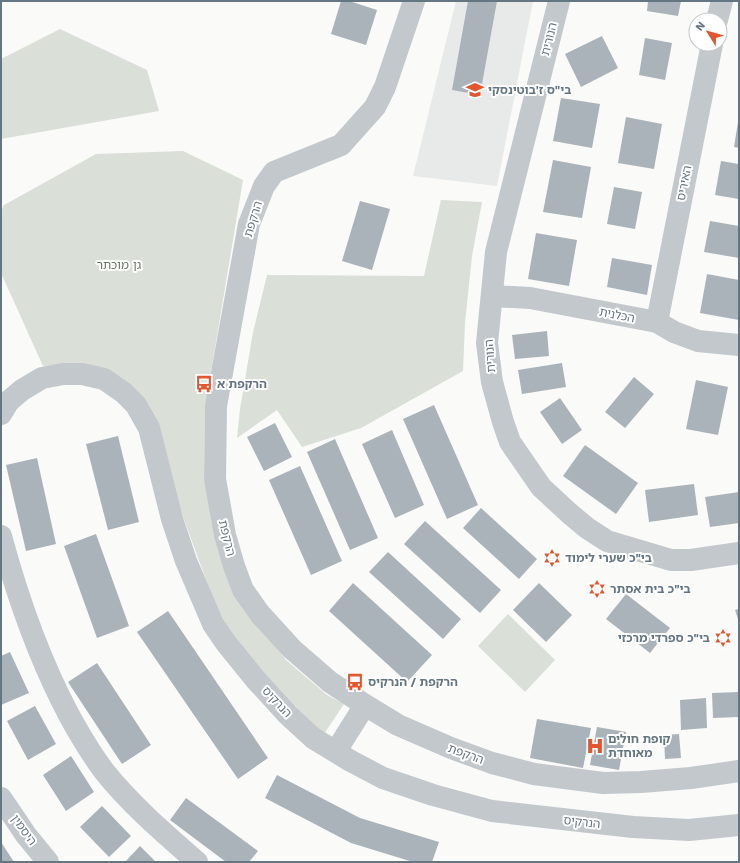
<svg xmlns="http://www.w3.org/2000/svg" width="740" height="863" font-family="'Work Sans','Noto Sans Hebrew',sans-serif">
<style>
.built{fill:#e8e9e9}
.green{fill:#dadfd7}
.building{fill:#aab3b9}
.lines{fill:none;stroke-linecap:round;stroke-linejoin:round}
.minor{stroke:#c3c8cc;stroke-width:22}
.labels{text-anchor:middle;stroke-width:4;stroke-linejoin:round;paint-order:stroke}
.street-label{font-size:12px;fill:#657683;stroke:#fff}
.poi-label{font-size:12px;font-weight:bold;fill:#657683;stroke:#fff;text-anchor:start}
.park-label{font-size:12px;fill:#687a64;stroke:#fff}
</style>
<rect width="100%" height="100%" fill="#fafaf8"/>
<path class="built" d="M456,1H533L497,186L413,176Z"/>
<g class="green">
<path d="M60,29L147,70L159,111L1,139V59Z"/>
<path d="M183,151L243,180L205,408L204,480L238,592L253,617L286,660L327,695L344,704L322,737L270,691L217,610L142,404L104,371L43,366L1,273V211L4,205L96,154Z"/>
<path d="M441,200L482,202L472,256L465,323L463,371L361,428L302,447L277,410L237,438L240,409L253,332L267,275L424,276Z"/>
<path d="M508,614L555,660L525,692L478,646Z"/>
</g>
<g class="building">
<path d="M341,1H349L377,10L366,45L331,34Z"/>
<path d="M468,1H497L480,95L452,90Z"/>
<path d="M648,1H681L678,16L647,11Z"/>
<path d="M602,36L618,68L581,87L565,54Z"/>
<path d="M645,38L672,43L665,80L639,75Z"/>
<path d="M561,98L600,104L592,148L553,141Z"/>
<path d="M626,117L662,124L654,169L618,163Z"/>
<path d="M738,122H739V148L734,147Z"/>
<path d="M553,160L591,167L582,218L543,212Z"/>
<path d="M721,161L739,164V199L715,195Z"/>
<path d="M614,187L642,192L635,229L607,224Z"/>
<path d="M360,201L390,209L372,270L342,261Z"/>
<path d="M710,221L739,226V258L704,252Z"/>
<path d="M536,233L577,240L569,286L528,279Z"/>
<path d="M612,258L652,265L647,295L607,287Z"/>
<path d="M707,274L739,280V320L700,313Z"/>
<path d="M547,331L549,356L515,359L512,335Z"/>
<path d="M562,363L566,387L522,394L518,370Z"/>
<path d="M634,377L654,394L625,428L605,412Z"/>
<path d="M696,380L728,387L718,435L686,429Z"/>
<path d="M560,398L582,430L562,444L540,412Z"/>
<path d="M434,405L478,505L447,519L403,419Z"/>
<path d="M275,423L292,457L264,471L247,437Z"/>
<path d="M392,430L424,505L395,518L362,444Z"/>
<path d="M118,436L139,522L108,530L86,444Z"/>
<path d="M335,439L378,538L350,550L307,452Z"/>
<path d="M585,445L638,483L616,514L563,476Z"/>
<path d="M37,458L56,544L26,551L6,465Z"/>
<path d="M300,466L342,561L311,575L269,480Z"/>
<path d="M694,484L698,515L649,522L645,490Z"/>
<path d="M739,492V523L710,527L705,497Z"/>
<path d="M481,508L537,559L519,579L463,528Z"/>
<path d="M425,521L501,590L480,613L404,544Z"/>
<path d="M96,534L129,626L97,638L64,546Z"/>
<path d="M388,552L461,619L443,639L369,572Z"/>
<path d="M353,583L432,655L407,682L329,611Z"/>
<path d="M539,583L572,615L546,642L513,610Z"/>
<path d="M626,594L670,628L650,653L606,619Z"/>
<path d="M739,609V622L735,610Z"/>
<path d="M168,611L268,758L238,779L137,632Z"/>
<path d="M10,652L29,693L1,705V656Z"/>
<path d="M97,663L151,745L122,764L68,682Z"/>
<path d="M739,692V717L713,718L712,693Z"/>
<path d="M706,698L707,728L681,730L680,700Z"/>
<path d="M35,706L56,744L28,760L7,721Z"/>
<path d="M537,719L591,728L583,768L530,758Z"/>
<path d="M597,727L626,732L619,770L590,765Z"/>
<path d="M679,734L681,758L665,759L664,735Z"/>
<path d="M71,756L94,792L66,811L43,775Z"/>
<path d="M277,775L360,818L439,842L432,862H413L351,843L265,798Z"/>
<path d="M186,798L258,851L249,862H226L170,820Z"/>
<path d="M102,806L131,836L109,857L80,827Z"/>
<path d="M1,842L14,862H1Z"/>
<path d="M140,846L156,862H125Z"/>
</g>
<g class="lines">
<g class="minor">
<path d="M414,1L385,87L375,107L341,145L274,172L264,186L249,224L216,406L215,479L225,535L234,566L243,590L260,614L292,649L330,682L365,705L398,725L451,748L492,763L534,774L603,783L641,782L691,778L739,771"/>
<path d="M559,1L496,252L487,343L492,382L503,422L510,442L541,487L569,513L587,528L607,541L671,560H691L739,553"/>
<path d="M717,20L722,1"/>
<path d="M492,296L530,298L657,322L674,332L698,341L739,345"/>
<path d="M657,322L712,44"/>
<path d="M1,414L9,401L22,390L42,378L63,374H82L104,379L124,393L136,405L149,428L172,519L186,561L213,624L226,643L256,680L288,715L313,738L349,760L383,778L433,795L492,811L633,827L689,830L739,825"/>
<path d="M1,536C18,599 39,659 70,717C80,735 91,754 104,771C131,805 165,834 197,862"/>
<path d="M336,751L365,705"/>
<path d="M1,798L26,835L48,862"/>
</g>
</g>
<defs>
<g id="school-bare" transform="scale(1.38)"><path d="M0-5L7-2L0 1L-7-2ZM-4 1L0 2.5L4 1V4Q0 6-4 4Z" fill="#e4572e" stroke="#fff" stroke-width="2.5" paint-order="stroke"/></g>
<g id="bus-bare" transform="scale(1.38)"><path d="M-5-6H5V4H4V6H2V4H-2V6H-4V4H-5ZM-3.5-4V0h7V-4ZM-3.5 1.2v1.5H-2V1.2ZM2 1.2v1.5H3.5V1.2Z" fill="#e4572e" stroke="#fff" stroke-width="2.5" paint-order="stroke"/></g>
<g id="synagogue-bare" transform="scale(1.38)"><path d="M0-6.5L5.6 3.2H-5.6ZM0 6.5L5.6-3.2H-5.6Z" fill="#e4572e" stroke="#fff" stroke-width="2.5" paint-order="stroke"/></g>
<g id="hospital-bare" transform="scale(1.38)"><path d="M-5-5h3v3.5h4V-5h3V5h-3V1.5h-4V5h-3Z" fill="#e4572e" stroke="#fff" stroke-width="2.5" paint-order="stroke"/></g>
</defs>
<g fill-rule="evenodd">
<use href="#school-bare" x="475" y="90"/>
<use href="#bus-bare" x="204" y="384"/>
<use href="#synagogue-bare" x="552" y="558"/>
<use href="#synagogue-bare" x="597" y="589"/>
<use href="#synagogue-bare" x="723" y="638"/>
<use href="#bus-bare" x="355" y="682"/>
<use href="#hospital-bare" x="595" y="746"/>
</g>
<g class="labels">
<g class="street-label">
<text transform="translate(549 39) rotate(-76)" y="4">הנורית</text>
<text transform="translate(684 183) rotate(-79)" y="4">האיריס</text>
<text transform="translate(253 219) rotate(-73)" y="4">הרקפת</text>
<text transform="translate(617 315) rotate(11)" y="4">הכלנית</text>
<text transform="translate(490 356) rotate(-94)" y="4">הנורית</text>
<text transform="translate(227 538) rotate(76)" y="4">הרקפת</text>
<text transform="translate(277 702) rotate(47)" y="4">הנרקיס</text>
<text transform="translate(466 754) rotate(20)" y="4">הרקפת</text>
<text transform="translate(582 822) rotate(6)" y="4">הנרקיס</text>
<text transform="translate(24 830) rotate(54)" y="4">היסמין</text>
</g>
<g class="poi-label">
<text x="488" y="94">בי"ס ז'בוטינסקי</text>
<text x="217" y="388">הרקפת א</text>
<text x="565" y="562">בי"כ שערי לימוד</text>
<text x="610" y="593">בי"כ בית אסתר</text>
<text x="710" y="642" text-anchor="end">בי"כ ספרדי מרכזי</text>
<text x="368" y="686">הרקפת / הנרקיס</text>
<text x="608" y="743">קופת חולים<tspan x="608" dy="14">מאוחדת</tspan></text>
</g>
<g class="park-label">
<text x="119" y="269">גן מוכתר</text>
</g>
</g>
<rect width="740" height="863" fill="none" stroke="#657683" stroke-width="4"/>
<g transform="translate(708 32) rotate(307)"><circle r="19" fill="#ffffff" stroke="#c1c8cd"/>
<path d="M0-3L7 15L0 10L-7 15Z" fill="#e4572e"/>
<text y="-6" font-size="11" font-weight="bold" text-anchor="middle" fill="#657683">N</text>
</g>
</svg>
